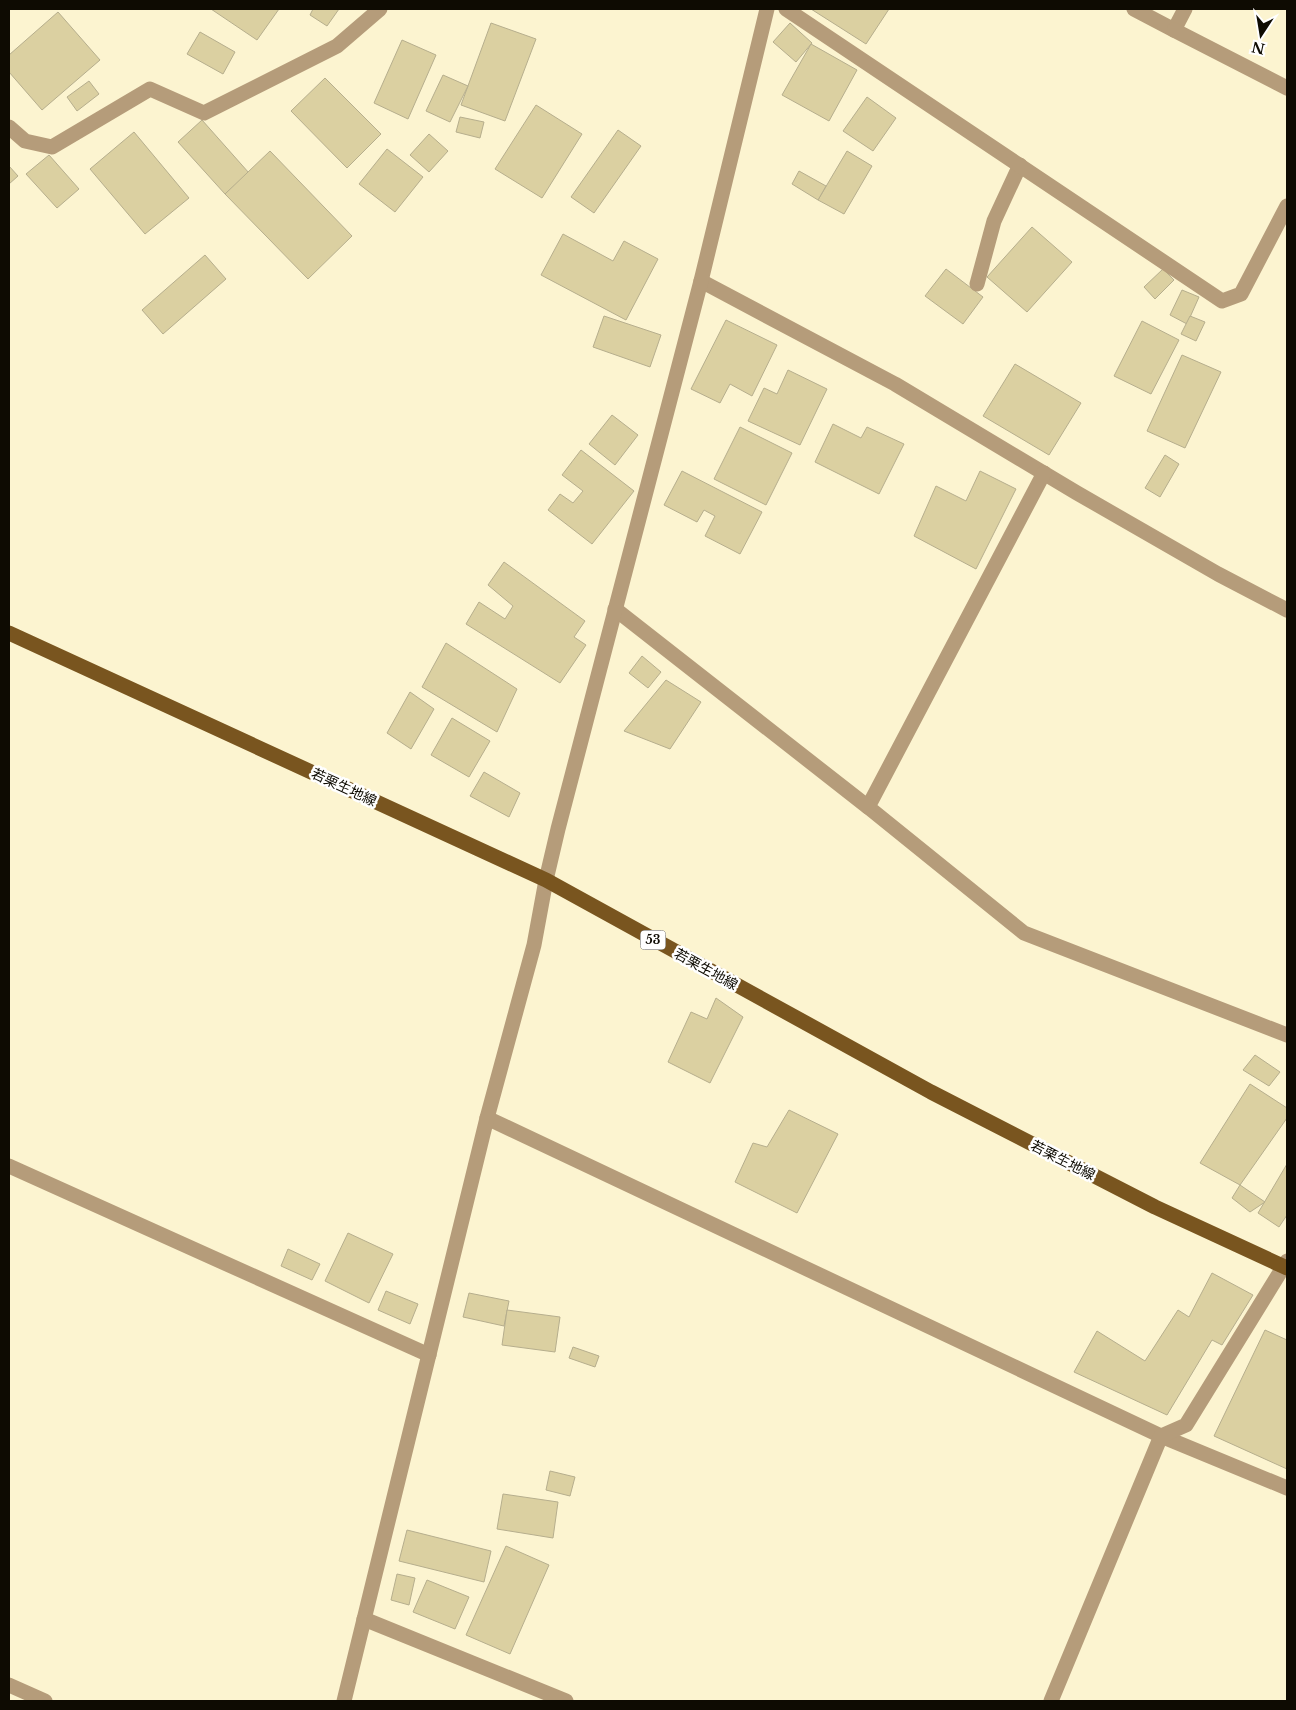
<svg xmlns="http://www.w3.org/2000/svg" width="1296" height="1710" font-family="'Libre Baskerville','Noto Sans JP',serif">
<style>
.building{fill:#dbd0a1;stroke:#b6ae8d}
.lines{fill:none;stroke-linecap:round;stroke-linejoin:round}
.lane{stroke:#b59c7a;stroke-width:15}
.street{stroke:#b59c7a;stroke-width:15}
.primary{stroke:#79551f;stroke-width:15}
.labels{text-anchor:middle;stroke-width:5;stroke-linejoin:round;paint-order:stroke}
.shield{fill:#fff;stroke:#56544e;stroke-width:1}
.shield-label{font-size:12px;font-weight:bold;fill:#0e0b02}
.street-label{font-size:14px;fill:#0e0b02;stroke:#fff}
</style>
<rect width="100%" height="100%" fill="#fcf4d0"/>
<g class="building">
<path d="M211,9H279L257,40Z"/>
<path d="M313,9H339L327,26L310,15Z"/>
<path d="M811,9H889L866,44Z"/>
<path d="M58,12L100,60L42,110L9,72V55Z"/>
<path d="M491,23L536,39L505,121L461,105Z"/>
<path d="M790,23L812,43L796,62L773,42Z"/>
<path d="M200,32L235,52L223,74L187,54Z"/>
<path d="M402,40L436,55L408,119L374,103Z"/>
<path d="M811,44L857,70L829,121L782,95Z"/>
<path d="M443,75L468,86L450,122L426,111Z"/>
<path d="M325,78L381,134L347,168L291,111Z"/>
<path d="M89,81L99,94L77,111L67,97Z"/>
<path d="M867,97L896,118L873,151L843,131Z"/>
<path d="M536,105L582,134L542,198L495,169Z"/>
<path d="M460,117L484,122L480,138L456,132Z"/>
<path d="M202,120L249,173L225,194L178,142Z"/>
<path d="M618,130L641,146L594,213L571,197Z"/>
<path d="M134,132L189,198L145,234L90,169Z"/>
<path d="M429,134L448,151L429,172L410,155Z"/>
<path d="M387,149L423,177L395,212L359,184Z"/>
<path d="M270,151L352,236L308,279L225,194Z"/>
<path d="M847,151L872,166L844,214L818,200Z"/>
<path d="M49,155L79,189L57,208L26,174Z"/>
<path d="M9,166L18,176L9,184Z"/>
<path d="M799,171L826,186L818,200L792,184Z"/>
<path d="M1032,227L1072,262L1027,312L987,277Z"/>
<path d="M563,234L613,261L624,241L658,259L626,320L541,275Z"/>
<path d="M205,255L226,279L163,334L142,310Z"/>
<path d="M946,269L983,297L963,324L925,296Z"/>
<path d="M1163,269L1174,280L1155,299L1144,287Z"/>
<path d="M1182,290L1199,297L1187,324L1170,315Z"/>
<path d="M604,316L661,335L650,367L593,347Z"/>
<path d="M1190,316L1205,322L1196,341L1181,334Z"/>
<path d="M726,320L777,345L752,396L730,384L720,403L691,389Z"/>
<path d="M1142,321L1179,340L1151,394L1114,376Z"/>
<path d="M1182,355L1221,372L1185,448L1147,431Z"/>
<path d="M1015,364L1081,403L1049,455L983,416Z"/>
<path d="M788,370L827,389L800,445L748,421L764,388L777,394Z"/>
<path d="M612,415L638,435L615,465L589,444Z"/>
<path d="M833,424L861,438L867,427L904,444L879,494L815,462Z"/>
<path d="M740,427L792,453L766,505L714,479Z"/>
<path d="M581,450L634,491L592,544L548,510L560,494L573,503L583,491L562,475Z"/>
<path d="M1165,455L1179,464L1160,497L1145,488Z"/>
<path d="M682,471L762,512L740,554L705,536L715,516L704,510L697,522L664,505Z"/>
<path d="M980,471L1016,489L976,569L914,536L936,486L966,501Z"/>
<path d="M504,562L585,621L574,637L586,645L560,683L466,624L479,602L505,619L513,606L488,585Z"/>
<path d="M446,643L517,689L497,732L422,687Z"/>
<path d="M642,656L661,672L648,688L629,673Z"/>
<path d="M666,680L701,702L670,749L624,731Z"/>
<path d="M410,692L434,709L411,749L387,733Z"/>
<path d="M452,718L490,741L469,777L431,755Z"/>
<path d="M484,772L520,793L509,817L470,796Z"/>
<path d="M716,998L743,1017L710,1083L668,1062L691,1012L707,1019Z"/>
<path d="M1255,1055L1280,1072L1269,1086L1243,1070Z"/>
<path d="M1250,1084L1287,1108V1118L1240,1185L1200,1163Z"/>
<path d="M789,1110L838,1134L797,1213L735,1182L753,1143L767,1147Z"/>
<path d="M1287,1164V1215L1279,1227L1258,1213Z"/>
<path d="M1240,1185L1265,1202L1250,1212L1232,1198Z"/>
<path d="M348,1233L393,1254L369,1303L325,1281Z"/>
<path d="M288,1249L320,1264L312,1280L281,1266Z"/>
<path d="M1212,1273L1253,1295L1222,1345L1212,1340L1167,1415L1074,1372L1097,1331L1145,1361L1178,1310L1189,1317Z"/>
<path d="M386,1291L418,1304L410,1324L378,1310Z"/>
<path d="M469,1293L509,1301L504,1326L463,1317Z"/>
<path d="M507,1310L560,1317L555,1352L502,1345Z"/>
<path d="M1265,1330L1287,1340V1469L1214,1436Z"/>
<path d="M573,1347L599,1356L595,1367L569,1358Z"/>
<path d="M550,1471L575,1477L570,1496L546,1490Z"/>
<path d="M503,1494L558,1502L553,1538L497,1529Z"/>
<path d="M407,1530L491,1551L484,1582L399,1561Z"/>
<path d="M506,1546L549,1565L510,1654L466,1635Z"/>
<path d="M397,1574L415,1578L409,1605L391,1600Z"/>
<path d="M427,1580L469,1597L455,1629L413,1612Z"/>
</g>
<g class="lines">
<path class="lane" d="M977,284L994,221L1020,165"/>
<g class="street">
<path d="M786,9L1222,301L1241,294L1287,206"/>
<path d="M1134,9L1174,30L1185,9"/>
<path d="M1174,30L1287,88"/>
<path d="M9,127L25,141L52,147L150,89L204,113L337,46L380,9"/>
<path d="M701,281L895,384L1077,493L1218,574L1287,610"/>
<path d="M1044,473L868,807L1024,933L1287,1035"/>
<path d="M615,609L868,807"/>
<path d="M487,1118L1161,1436L1287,1488"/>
<path d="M9,1166L429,1355"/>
<path d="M364,1619L566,1701"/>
<path d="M9,1685L45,1701"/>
<path d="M344,1701L487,1118L534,945L546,880L558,829L701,281L767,9"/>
<path d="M1051,1701L1161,1436L1186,1425L1287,1261"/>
</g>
<path class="primary" d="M9,633L546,880L931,1092L1155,1207L1287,1268"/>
</g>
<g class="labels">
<rect class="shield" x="640.5" y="930.5" width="25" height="19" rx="4"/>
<g class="shield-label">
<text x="653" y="944">53</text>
</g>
<g class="street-label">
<text transform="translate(344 787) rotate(25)" y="5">若栗生地線</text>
<text transform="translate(706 969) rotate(29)" y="5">若栗生地線</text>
<text transform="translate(1063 1160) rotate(27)" y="5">若栗生地線</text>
</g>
</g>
<rect width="1296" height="1710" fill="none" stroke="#0e0b02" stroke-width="20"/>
<g transform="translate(1261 35) rotate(192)" stroke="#ffffff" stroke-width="4" paint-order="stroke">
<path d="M0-4L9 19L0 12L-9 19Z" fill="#0e0b02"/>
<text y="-8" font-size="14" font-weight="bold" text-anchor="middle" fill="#0e0b02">N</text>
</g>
</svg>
